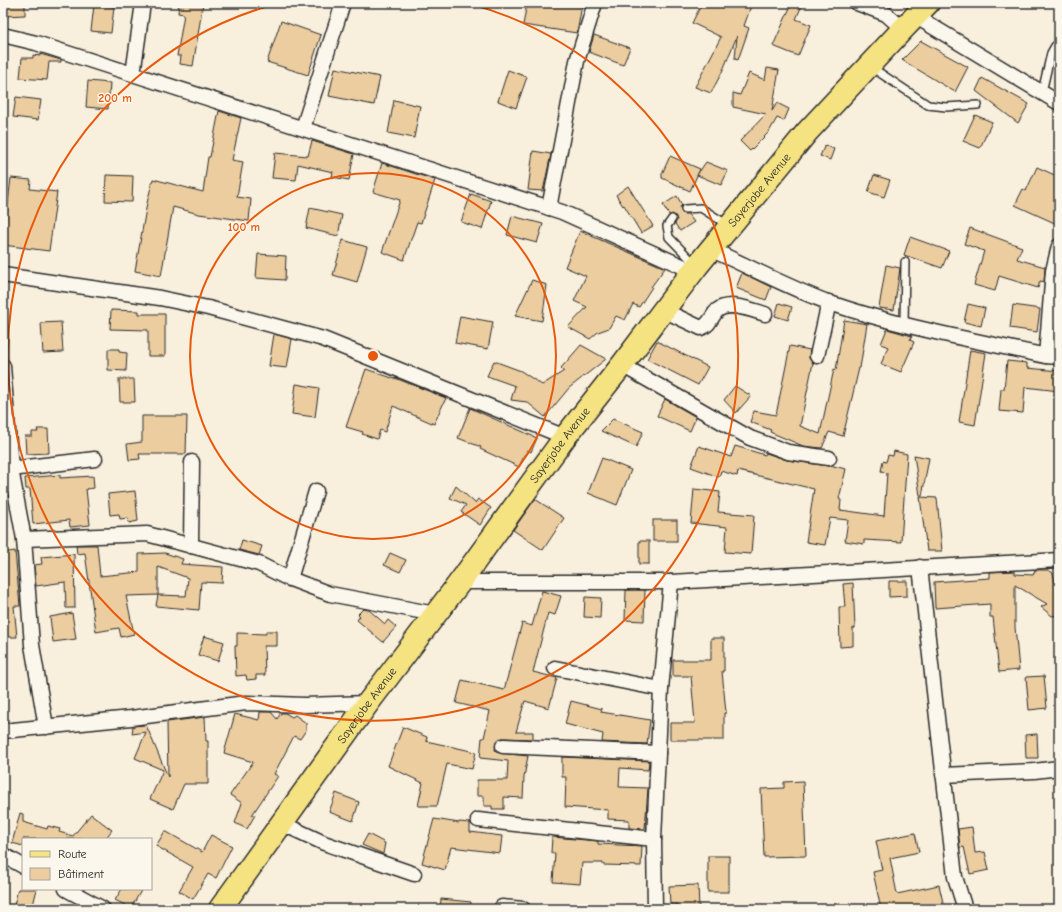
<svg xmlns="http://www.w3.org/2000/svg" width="1062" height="912" font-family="'Comic Neue',sans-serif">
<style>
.building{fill:#eccd9f;stroke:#2b2b2b;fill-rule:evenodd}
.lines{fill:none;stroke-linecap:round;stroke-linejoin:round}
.service-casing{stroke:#2b2b2b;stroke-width:10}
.minor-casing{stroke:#2b2b2b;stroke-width:17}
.primary-casing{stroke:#2b2b2b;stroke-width:25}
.service{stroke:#fbf7ec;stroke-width:7}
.minor{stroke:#fbf7ec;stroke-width:14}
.primary{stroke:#f5e382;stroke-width:22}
.ring{fill:none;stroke:#e8590c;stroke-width:2}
.labels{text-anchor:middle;stroke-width:3;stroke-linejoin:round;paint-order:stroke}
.street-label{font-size:12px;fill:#2b2b2b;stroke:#fbf7ec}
.centre{fill:#e8590c;stroke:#fbf7ec;stroke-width:2}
.ring-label{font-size:12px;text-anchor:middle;font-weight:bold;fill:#e8590c;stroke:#fbf7ec;stroke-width:3;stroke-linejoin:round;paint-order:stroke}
</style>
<rect width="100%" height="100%" fill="#f8efdd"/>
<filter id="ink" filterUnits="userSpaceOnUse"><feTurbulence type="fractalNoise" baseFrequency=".025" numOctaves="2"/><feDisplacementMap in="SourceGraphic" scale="8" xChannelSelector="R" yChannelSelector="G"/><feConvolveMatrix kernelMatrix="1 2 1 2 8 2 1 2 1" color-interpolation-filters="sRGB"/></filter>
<g filter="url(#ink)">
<g class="building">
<path d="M4,3H25V15L4,16Z"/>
<path d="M179,3H203L193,66L180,64L181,56H177L184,14L178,13Z"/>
<path d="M527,3H569L582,5L577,33L523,25Z"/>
<path d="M702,3H752L744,26L749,28L738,60L735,59L737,36L723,70L711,93L695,87L721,37L692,23Z"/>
<path d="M792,3H803L796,19L811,25L798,56L773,46Z"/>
<path d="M94,5L114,7L111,33L91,31Z"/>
<path d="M281,21L321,35L308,75L267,62Z"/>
<path d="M594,35L630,48L623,65L589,52Z"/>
<path d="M921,41L968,67L955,92L902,60Z"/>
<path d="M40,54L61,60V62H49L47,80L20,78L22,58H33V55L40,56Z"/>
<path d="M335,68L380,77L374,105L329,96Z"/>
<path d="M767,68L779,70L772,111L777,103L789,109L784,121L777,118L769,132L750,151L740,141L766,114L733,107V93L740,95L749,73L765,80Z"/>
<path d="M508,70L527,77L516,108L498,101Z"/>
<path d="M982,78L1029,104L1018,123L976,91Z"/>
<path d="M88,81L110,83L108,109L86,107Z"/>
<path d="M16,97L41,100L38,120L13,117Z"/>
<path d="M394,100L420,106L414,138L388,133Z"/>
<path d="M219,111L241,118L232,160L243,162L237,197L251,199L249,221L199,214L173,207L161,276L135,271L147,203L153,179L203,192L208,157H210Z"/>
<path d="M975,115L992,122L980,148L963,141Z"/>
<path d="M312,141L354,154L349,180L332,177L333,172L298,164L296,180L272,178L275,153L308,156Z"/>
<path d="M825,145L834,149L830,160L820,156Z"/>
<path d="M533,151L551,154L543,191L528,190Z"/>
<path d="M670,156L700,169L690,191L662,178V174Z"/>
<path d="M706,162L728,171L721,185L697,175Z"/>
<path d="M382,163L435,180L421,223L417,222L404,260L382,252L400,200L373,192Z"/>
<path d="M1037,167L1059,177V225L1015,205L1023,189L1026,191Z"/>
<path d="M106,175L133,176L132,202L105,201Z"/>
<path d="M874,175L890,180L884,197L868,192Z"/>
<path d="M11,178L31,180L30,189L57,192L49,251L3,245Z"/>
<path d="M628,186L653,226L641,233L624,205L623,206L616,195Z"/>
<path d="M471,194L491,201L482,229L461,222Z"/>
<path d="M677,196L682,205L680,207L681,211L683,214H688L694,222L680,231L675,224L677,220L676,217L673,214L669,215L663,205Z"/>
<path d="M310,208L342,215L338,236L306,228Z"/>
<path d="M512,216L543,224L537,243L507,235Z"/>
<path d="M970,228L1022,247L1017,259L1045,267L1044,282L1040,281L1038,288L999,276L995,291L974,285L984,251L964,244Z"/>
<path d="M580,231L665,268L651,287H652L639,307L633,304L625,320L616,316L609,328L598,332L590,339L568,327L587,307L574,301L586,276L565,267Z"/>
<path d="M910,237L949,251L942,268L904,255Z"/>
<path d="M343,240L367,247L357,282L333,275Z"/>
<path d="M258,254L286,256L285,280L256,278Z"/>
<path d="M886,265L900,268L894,310L879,308Z"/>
<path d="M742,273L771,287L766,300L736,288Z"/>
<path d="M532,280L547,285L542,321L515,316Z"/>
<path d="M779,303L792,307L788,320L775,316Z"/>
<path d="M968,304L985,308L981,326L964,322Z"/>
<path d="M1013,305L1040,309L1037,332L1010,328Z"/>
<path d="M111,310L139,311V314H165V356H148V330L110,329Z"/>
<path d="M460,316L493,322L488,349L455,343Z"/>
<path d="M844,320L867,324L860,368H859L843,436L829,432L822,448L803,446L770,432L771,430L750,422L754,411L776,415L790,346L810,350L809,358L813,363L800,426L820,434L834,369L836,370Z"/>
<path d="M61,322L63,352L43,353L41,323Z"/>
<path d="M887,329L912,336L910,340L914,342L901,372L881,364L888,347L881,344Z"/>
<path d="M274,334L292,339L287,368L269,366Z"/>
<path d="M657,341L708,367L698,385L647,359Z"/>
<path d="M581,345L606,359L569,388L545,417L527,402L511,400L515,386L487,376L494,361L521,371L542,385L564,371L561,368Z"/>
<path d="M108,349H119V352L127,353L126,371L108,370Z"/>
<path d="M970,350L986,353L975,425L959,422Z"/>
<path d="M1007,361L1027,363V368L1059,371V391L1025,387L1023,413L999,411L1001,389H1004Z"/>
<path d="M366,369L395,379V378L446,398L434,424L393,406L385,432L380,430L377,439L362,434L363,432L346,427Z"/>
<path d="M119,379H134L135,402H120Z"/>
<path d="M296,384L319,388L315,417L292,414Z"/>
<path d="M735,386L751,396L736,413L724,400Z"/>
<path d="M665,399L696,417L690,431L657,416Z"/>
<path d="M470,408L537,438L531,452L527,450L519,467L480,449L481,447L458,438Z"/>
<path d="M142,416H187L186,454H139L140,459L129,460L127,444L142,442Z"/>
<path d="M613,419L643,432L636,447L601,431Z"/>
<path d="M37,429H48L49,453L26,454L25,436H32V432H38Z"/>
<path d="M699,446L731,457L735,446L765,455L766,453L787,460L828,466H833L846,469L839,499L841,500L840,510L884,516L887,473L881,471L883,461L886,462L888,455L893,456L894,451L907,454L901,542L864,540V544L845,541L848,520L830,518L825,545L806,542L814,489L738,471L737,476L721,471L719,477L691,467Z"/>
<path d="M914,455L929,458L922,496H920Z"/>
<path d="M602,458L631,470L617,505L588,493Z"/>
<path d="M60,475V478L93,476L94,488L86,489L90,525L70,527L69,520L33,524L30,489H26L25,478Z"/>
<path d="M456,486L475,503L478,499L491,508L480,525L461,512L466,505L450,498Z"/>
<path d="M694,489L720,492L718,512L754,515L751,554L725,552L727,527L691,523Z"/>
<path d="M135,491L138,521L129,523L128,518L120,519L119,514L110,515L108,494Z"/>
<path d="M920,497L937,498L942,551H927Z"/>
<path d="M535,499L564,518L543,550L513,530Z"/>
<rect x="653" y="520" width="24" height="21"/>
<path d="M242,540L262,546L259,555L239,550Z"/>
<rect x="639" y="541" width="10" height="23"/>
<path d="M76,545H97L100,576L139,572V554L165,553L183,559L181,564L223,567L222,583L201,582L199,610L156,606L158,595L126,596L134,634L121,637L119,628L96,632L85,553L77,554ZM158,567L188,578L186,596L158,595Z"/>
<path d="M15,551L20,606H14L17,637H3V553Z"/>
<path d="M390,553L406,560L400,572L384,565Z"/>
<path d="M74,554L75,608H66L65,582L36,586L34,565L42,564L41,557Z"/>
<path d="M1035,570H1048L1053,573L1055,583L1059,582V615L1052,616L1041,607L1047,604L1015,585V627L1019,670L999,672L993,617H990V604L935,608L934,582L990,578V572L1015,571V574L1033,575Z"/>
<path d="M889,581H907V596L889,597Z"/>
<path d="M853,583L855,628H853V646L840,647L839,607H845L843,584Z"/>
<path d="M626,590H645L644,621L625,620Z"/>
<path d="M542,591L561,596L555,615L548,613L533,672L557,678L549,708L525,701L524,704L516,732H533V739L503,738L499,739L496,742L495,750L499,753L528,756L524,777L523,798L504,797V809H492V806H484V796H477V780H507L508,761L480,758L482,738H484L490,711L456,703L462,680L504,690L522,623L532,626Z"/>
<path d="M585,597L601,598L600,618L584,617Z"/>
<path d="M363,609L369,610L385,624L388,620L396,627L383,642L357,620L360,616L358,614Z"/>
<path d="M72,613L76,639L53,642L50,617Z"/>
<path d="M266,631H277V646H264L265,675H256V679L247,680L246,675L236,676L235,646H237V633L266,634Z"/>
<path d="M204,636L224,642L218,661L198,655Z"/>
<path d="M711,638H724V671H722L726,713H724V740H670V723H695L691,676H673V660H711Z"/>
<path d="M1044,676L1047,708L1029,710L1026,677Z"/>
<path d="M571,701L602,709L601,712L650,720L647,744L602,742L603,734L565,724Z"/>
<path d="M260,712H271L277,719L281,713H285L292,717L295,715L306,723V730L300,739L294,736L274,774L278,776L252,815H255L247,829L235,823L242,803L230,795L253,762L224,753L235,714L259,720Z"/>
<path d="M205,717L206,741H208V784H184L173,809L150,799L163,770L135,758L146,732L132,734L133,726L146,725L168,777L167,722Z"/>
<path d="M403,727L427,737L426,741L476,752L472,769L447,764L437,806H418L423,783L388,766Z"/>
<path d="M1037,734L1038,758H1026L1025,735Z"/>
<path d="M562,757L649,761L648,770L620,768L619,787L648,788L645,829L629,828V820L608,819V810L565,807L566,777H562Z"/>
<path d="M803,781L806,856L764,857L761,789L784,788V782Z"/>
<path d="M336,793L359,802L353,821L329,812Z"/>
<path d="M20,813L23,814V822L47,829L48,826L60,829L59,832L73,836L91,814L112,830L105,839H23V846L12,843Z"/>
<path d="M434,819L459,823V822L470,823V832L502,836L500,853L451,847L445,870L422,863Z"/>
<path d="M972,827L975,853L985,852L989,870L970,874L964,847L960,848L958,829Z"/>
<path d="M165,831L202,852L211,835L232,846L216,878L208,874L193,899L179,891L193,867L156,846Z"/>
<path d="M915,833L919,852L890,858L897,894L939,885L944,907L934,909H881L873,872L882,870L876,841Z"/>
<path d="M368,834L385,843L383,854L362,845Z"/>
<path d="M552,837L598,841V844L642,846L641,866L603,865V863H582L580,884L553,882L555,853H551Z"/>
<rect x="708" y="856" width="21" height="36"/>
<path d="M698,885L699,909H677V904H670L669,886Z"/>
<path d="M18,889H37L32,909H13Z"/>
<path d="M122,889H142L131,908L115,900Z"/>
<path d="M441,899L471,902L470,909H440Z"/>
</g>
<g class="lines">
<g class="service-casing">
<g id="service">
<path d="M871,67L928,105L946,107L978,105"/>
<path d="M1042,92L1051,53L1055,46L1059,45"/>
<path d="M685,209L701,208L728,225"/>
<path d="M672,219L667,226L669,237L695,264"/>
<path d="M904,325L905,262"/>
</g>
</g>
<g class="minor-casing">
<g id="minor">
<path d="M857,3L886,14L903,29"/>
<path d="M915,16L1059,103"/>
<path d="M3,35L36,43L562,212L693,271"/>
<path d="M133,74L143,3"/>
<path d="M303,128L343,3"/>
<path d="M549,208L577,61L595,3"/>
<path d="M710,249C750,267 789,288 830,303C900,327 973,340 1046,356L1059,357"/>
<path d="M3,275L160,298L208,308L323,339L565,437"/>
<path d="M663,310L701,328C709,325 710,320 715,313C725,299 752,310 765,314"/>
<path d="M817,356L829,302"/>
<path d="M1046,356L1053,271L1059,246"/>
<path d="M622,365L750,438L788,452L829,458"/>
<path d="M3,366L11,469L24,539L32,645L46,727"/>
<path d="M11,469L95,459"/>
<path d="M24,539L147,534L259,564L285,577L330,594L435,614"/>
<path d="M191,546L192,462"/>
<path d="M920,567L955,877L965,909"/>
<path d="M290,579L316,491"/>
<path d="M460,582H671L1059,560"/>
<path d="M555,668L661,689"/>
<path d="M3,731L131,718L246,703L305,705L368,703"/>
<path d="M503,746L658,753"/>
<path d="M943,775L1034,771L1059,768"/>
<path d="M478,820L654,839"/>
<path d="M281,823L324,843L414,874"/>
<path d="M3,855L23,866"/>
<path d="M66,889L103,909"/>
<path d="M502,907L523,909"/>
<path d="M655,909L654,839L661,689L671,582"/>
</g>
</g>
<g class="primary-casing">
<g id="primary">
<path id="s1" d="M220,909L368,703L460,582L565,437L622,365L697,266L807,132L903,29L928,3"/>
</g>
</g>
<use href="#service" class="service"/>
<use href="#minor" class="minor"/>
<use href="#primary" class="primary"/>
</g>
</g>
<g class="ring">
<circle cx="373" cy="356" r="183"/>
<path d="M467 3A365 365 0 1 1 279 3"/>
</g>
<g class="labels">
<g class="street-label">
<text dy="4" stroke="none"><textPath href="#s1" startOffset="899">Sayerjobe Avenue</textPath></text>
<text dy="4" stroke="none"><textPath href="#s1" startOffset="575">Sayerjobe Avenue</textPath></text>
<text dy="4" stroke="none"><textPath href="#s1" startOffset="251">Sayerjobe Avenue</textPath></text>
</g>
</g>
<circle cx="373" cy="356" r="6" class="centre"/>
<g class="ring-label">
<text x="115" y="102">200 m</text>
<text x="244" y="231">100 m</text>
</g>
<rect width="1062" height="912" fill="none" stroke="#fbf7ec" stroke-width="16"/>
<rect x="8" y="8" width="1046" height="896" fill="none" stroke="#2b2b2b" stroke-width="1.5" filter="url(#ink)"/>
<rect x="22" y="838" width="130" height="52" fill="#fbf7ec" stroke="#a8a59f"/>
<rect x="30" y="851" width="20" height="6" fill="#f5e382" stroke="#a8a59f"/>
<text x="58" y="858" font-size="12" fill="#2b2b2b">Route</text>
<rect x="30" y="868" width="20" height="12" fill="#eccd9f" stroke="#a8a59f"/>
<text x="58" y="878" font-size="12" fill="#2b2b2b">Bâtiment</text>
</svg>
